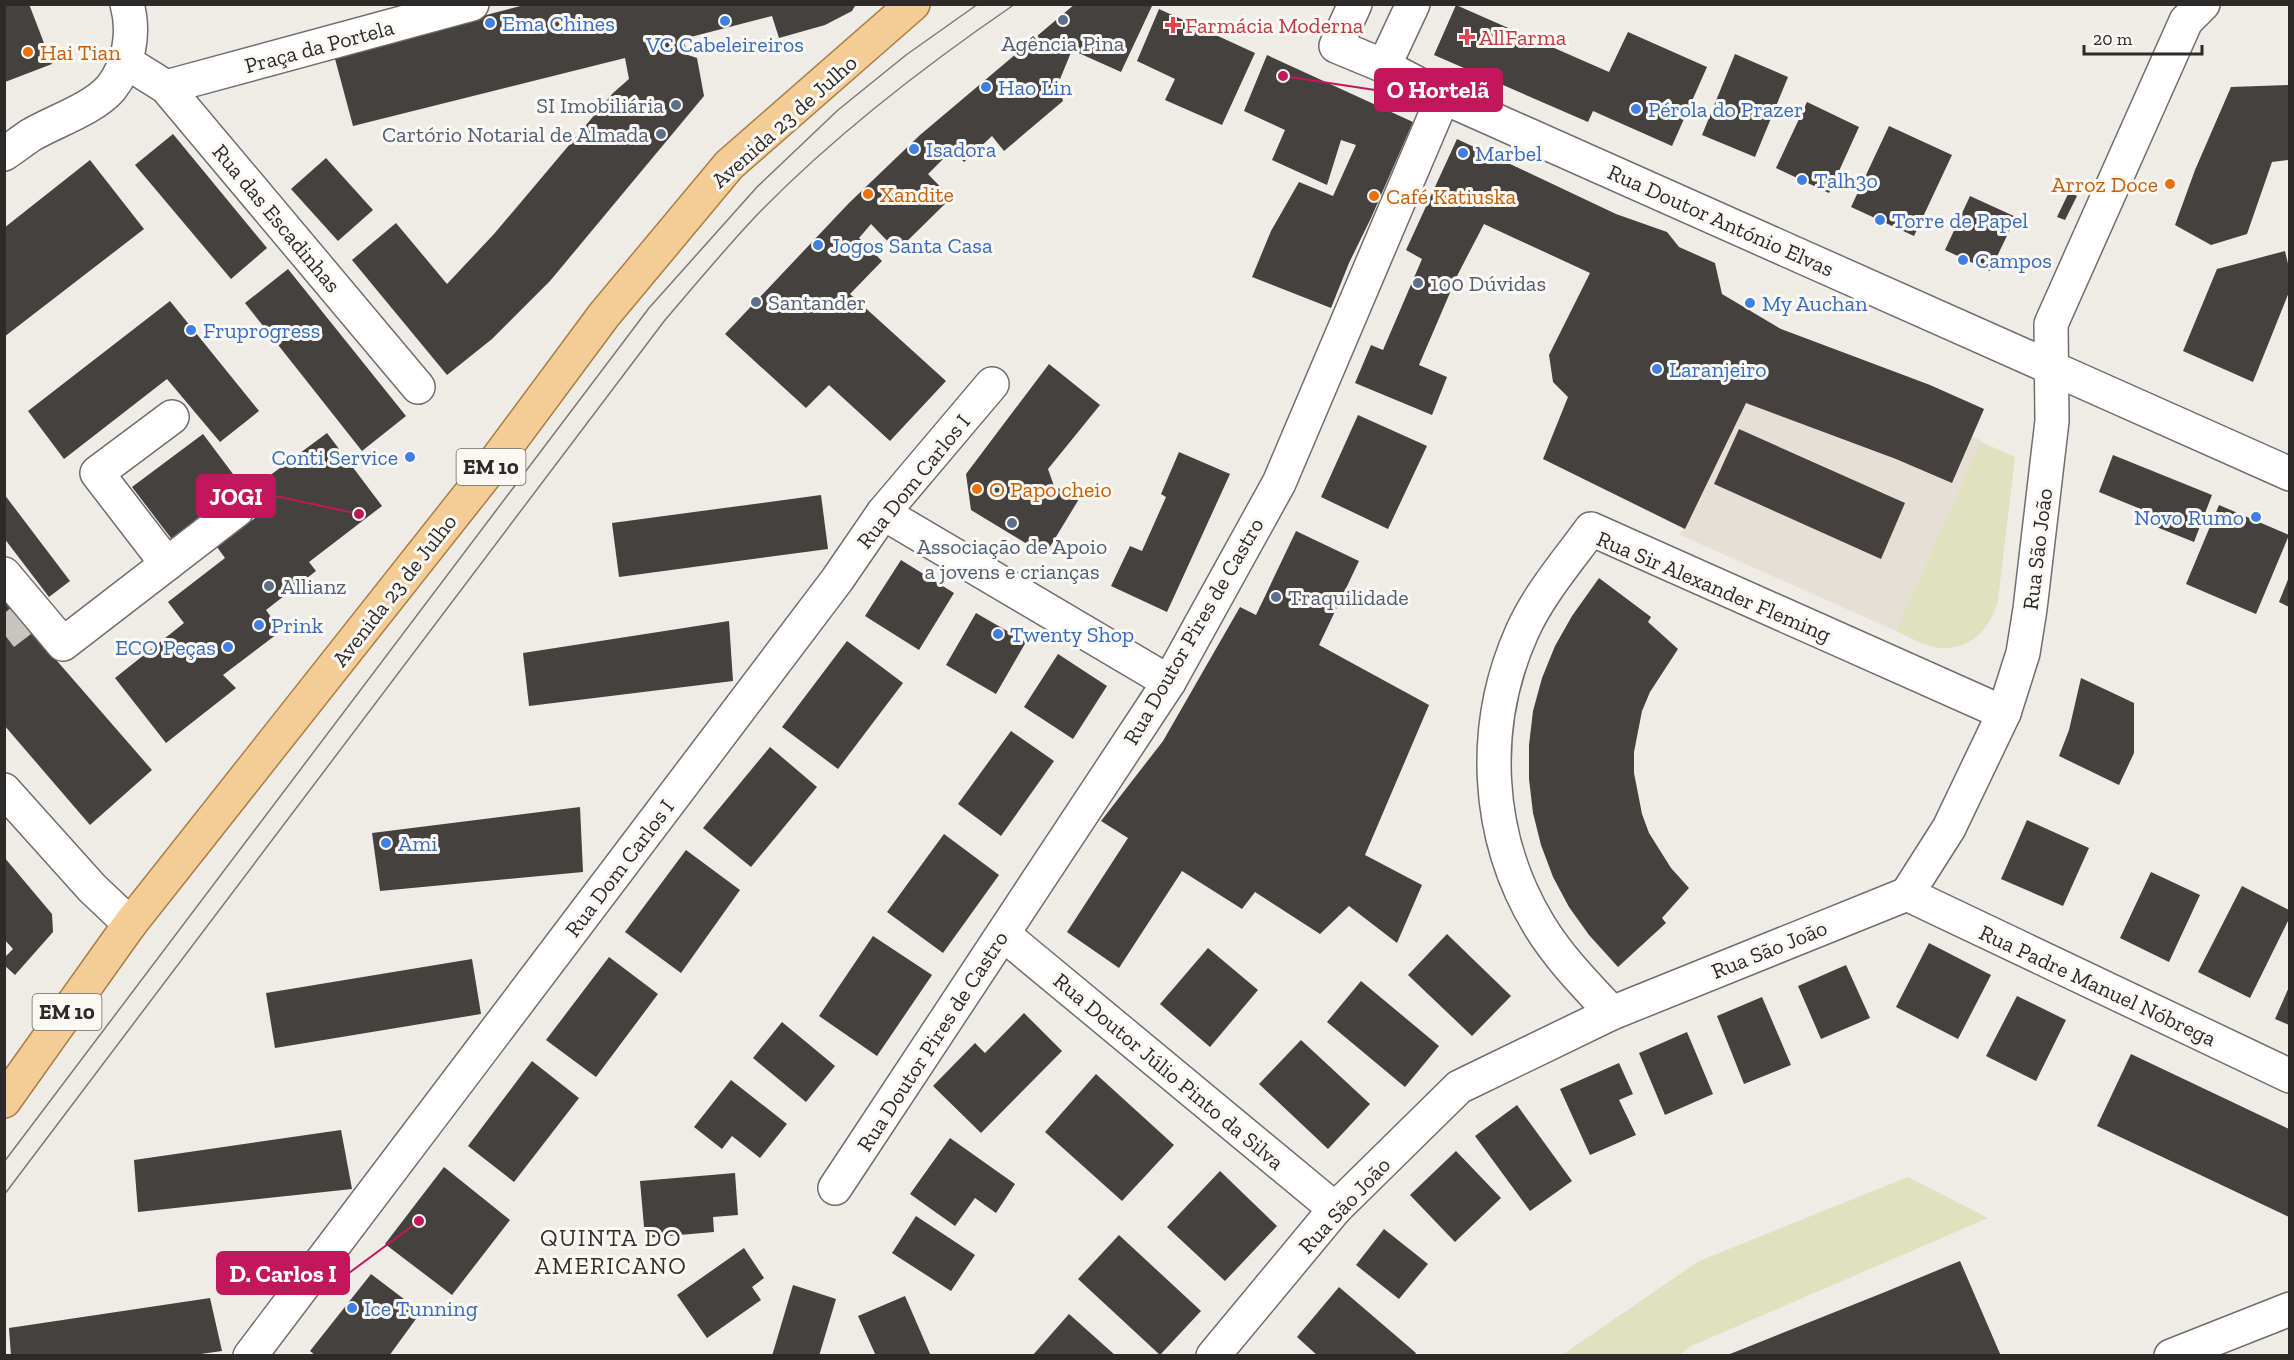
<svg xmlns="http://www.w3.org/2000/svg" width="2294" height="1360" font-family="'Zilla Slab',serif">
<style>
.built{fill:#e6dfd5}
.green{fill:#dee2be}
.building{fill:#44413e}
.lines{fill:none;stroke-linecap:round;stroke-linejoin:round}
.minor-tunnel{stroke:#c8c5c1;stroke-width:33;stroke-dasharray:33 16;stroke-linecap:butt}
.minor-casing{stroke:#706d6a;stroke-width:36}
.major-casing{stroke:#a87e42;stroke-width:36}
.minor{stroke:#fff;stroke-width:33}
.major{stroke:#f3cd95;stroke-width:33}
.tram{stroke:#7a7875;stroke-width:1.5}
.service-dot{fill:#5c6f8a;stroke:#fcf9f5;stroke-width:2}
.shop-dot{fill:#3f7fe0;stroke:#fcf9f5;stroke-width:2}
.health-dot{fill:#e0444e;stroke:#fcf9f5;stroke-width:2}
.food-dot{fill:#e8710a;stroke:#fcf9f5;stroke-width:2}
.labels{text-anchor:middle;stroke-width:6;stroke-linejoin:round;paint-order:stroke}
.shield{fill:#fcf9f5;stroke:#6b6967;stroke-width:1.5}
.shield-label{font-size:21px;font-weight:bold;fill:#2d2b2a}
.shop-label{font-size:22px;fill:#366cbe;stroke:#fcf9f5;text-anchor:start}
.health-label{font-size:22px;fill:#be3a42;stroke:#fcf9f5;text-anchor:start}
.service-label{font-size:22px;fill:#4e5e75;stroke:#fcf9f5;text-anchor:start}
.street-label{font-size:22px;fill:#2d2b2a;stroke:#fcf9f5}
.food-label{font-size:22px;fill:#c56008;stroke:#fcf9f5;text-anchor:start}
.neighbourhood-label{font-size:24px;letter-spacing:1.5px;fill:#322f2c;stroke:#fcf9f5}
.leader{fill:none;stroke:#c2185b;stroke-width:2}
.callout-dot{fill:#c2185b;stroke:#fcf9f5;stroke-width:2}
.callout{fill:#c2185b;stroke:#c2185b;stroke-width:2}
.callout-label{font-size:24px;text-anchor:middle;font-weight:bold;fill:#fff}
</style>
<rect width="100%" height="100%" fill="#efece7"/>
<path class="built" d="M1781,329L1930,385L1984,409L1972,436L1982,441L1896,631L1680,535Z"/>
<g class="green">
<path d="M1981,442L2015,457L1998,600C1991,627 1972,650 1941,648C1925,647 1910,637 1896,631Z"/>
<path d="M1908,1177L1988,1218L1689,1347L1680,1355H1562L1699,1261Z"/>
</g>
<g class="building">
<path d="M5,4H29L52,64L5,82Z"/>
<path d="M528,4H856L852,11L825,25L779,38L772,16L683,39L688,55L697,58L704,96L550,281L492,339L447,375L352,260L396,223L447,284L494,234L613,93L629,79L625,58L353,126L334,55Z"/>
<path d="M1075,4L1152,6L1121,72L1072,50L1058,84L1063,101L1004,151L992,136L964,162L951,148L941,157L943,159L928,174L951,198L897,251L871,224L859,238L882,261L850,294L946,381L890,441L829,385L806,408L725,334L849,203L920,135Z"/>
<path d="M1456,5L1609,72L1628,32L1707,67L1672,146L1593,111L1588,122L1434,55Z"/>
<path d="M1159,9L1255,53L1222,125L1165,100L1175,79L1137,61Z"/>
<path d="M1735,54L1788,77L1755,157L1702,135Z"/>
<path d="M1267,55L1413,122L1371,218L1349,263L1331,308L1252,277L1271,231L1299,182L1333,196L1356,145L1341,140L1327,185L1272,160L1285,130L1244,111Z"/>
<path d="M2289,85V160L2272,162L2247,234L2211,245L2175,225L2195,170L2231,87Z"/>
<path d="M1807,102L1859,127L1829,193L1776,168Z"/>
<path d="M1889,126L1952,155L1914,236L1851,207Z"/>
<path d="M173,134L267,248L231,279L135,165Z"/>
<path d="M1457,139L1616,214L1667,232L1679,247L1715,263L1722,294L1781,329L1930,385L1984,409L1952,483L1896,459L1746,403L1685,529L1543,459L1568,397L1553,382L1549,355L1590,273L1484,224L1458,274L1419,365L1447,377L1432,415L1355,383L1371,345L1383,350L1422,259L1406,250Z"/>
<path d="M326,158L373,210L338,241L291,189Z"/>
<path d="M90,160L144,229L4,337V228Z"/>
<path d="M2069,192L2077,196L2065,220L2057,217Z"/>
<path d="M1970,196L2016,217L1990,271L1945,250Z"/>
<path d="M2285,251L2289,268V292L2253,382L2183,351L2217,269Z"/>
<path d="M288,269L406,416L362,451L245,303Z"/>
<path d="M170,301L259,411L220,442L167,379L64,459L28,411Z"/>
<path d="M1049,364L1100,405L1048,469L1054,486L1079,499L1045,555L971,510L966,474Z"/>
<path d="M1358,415L1427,446L1388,529L1321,497Z"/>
<path d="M1739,429L1905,503L1881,559L1714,484Z"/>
<path d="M327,433L382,506L309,562L316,571L266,610L281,631L223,675L236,688L166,743L115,678L184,623L168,602L225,558L217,547L268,508L253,488Z"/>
<path d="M203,434L239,482L207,506L211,513L174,542L132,487Z"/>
<path d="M1179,452L1230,474L1167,612L1111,586L1130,546L1142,551L1166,497L1161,494Z"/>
<path d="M2113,455L2212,495L2194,542L2144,522L2148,512L2099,492Z"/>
<path d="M4,494L70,581L49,597L4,538Z"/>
<path d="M821,495L828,549L619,577L612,523Z"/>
<path d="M2219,505L2289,535L2256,614L2186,584Z"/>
<path d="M1296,531L1359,561L1319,645L1429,705L1365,855L1422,885L1397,943L1349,906L1320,934L1255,892L1242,909L1182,871L1119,968L1067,932L1128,838L1101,821L1163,741L1240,607L1256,615Z"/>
<path d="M901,560L954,593L919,650L865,616Z"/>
<path d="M2289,577V607L2279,602Z"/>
<path d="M1599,578L1651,617L1648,622L1678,649L1650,692L1642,711L1634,752V773L1642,814L1649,833L1671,868L1689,888L1662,918L1666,923L1618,967L1589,935L1569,907L1553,877L1541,845L1533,813L1529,779V745L1533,711L1542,678L1555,646L1572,616Z"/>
<path d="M4,600L152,770L90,825L4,725Z"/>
<path d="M976,613L1026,642L996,694L946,665Z"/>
<path d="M729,621L733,681L529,706L523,653Z"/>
<path d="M847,641L903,683L838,769L782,727Z"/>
<path d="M1058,654L1107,686L1073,739L1024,707Z"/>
<path d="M2081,678L2134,703V753L2119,785L2059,756L2069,730Z"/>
<path d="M1011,731L1054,761L1001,836L958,804Z"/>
<path d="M770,747L817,787L751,867L703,828Z"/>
<path d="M580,807L583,872L380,891L372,833Z"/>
<path d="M2027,820L2089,848L2063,906L2001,879Z"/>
<path d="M944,834L999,875L943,953L887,912Z"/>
<path d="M686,850L740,890L681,973L625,932Z"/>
<path d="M4,857L52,914L53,932L15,975L4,965V958L13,949L4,939Z"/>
<path d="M2151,872L2200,895L2169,962L2120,938Z"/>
<path d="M2242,886L2289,910V919L2250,998L2198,972Z"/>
<path d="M1447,934L1511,996L1472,1036L1408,975Z"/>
<path d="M873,936L932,975L877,1056L819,1016Z"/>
<path d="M1929,943L1991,975L1958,1039L1896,1007Z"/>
<path d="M1208,948L1258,990L1210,1047L1160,1004Z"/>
<path d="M609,957L658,994L596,1077L546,1040Z"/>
<path d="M472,959L481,1014L275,1048L266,993Z"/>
<path d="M1846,965L1870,1018L1821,1039L1798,986Z"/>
<path d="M1361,981L1439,1046L1405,1087L1327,1022Z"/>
<path d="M2289,987V1025L2275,1019Z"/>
<path d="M2017,996L2066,1020L2036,1081L1986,1056Z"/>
<path d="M1762,997L1791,1065L1744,1084L1717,1016Z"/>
<path d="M1024,1013L1062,1051L981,1133L933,1086L975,1043L985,1053Z"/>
<path d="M782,1022L835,1066L806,1102L753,1058Z"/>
<path d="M1687,1032L1713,1094L1665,1115L1639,1053Z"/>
<path d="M1301,1040L1370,1104L1328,1149L1259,1084Z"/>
<path d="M2131,1054L2289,1129V1217L2097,1126Z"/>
<path d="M532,1061L579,1098L514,1182L468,1146Z"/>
<path d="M1619,1063L1633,1094L1619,1100L1636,1135L1590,1155L1560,1089Z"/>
<path d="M1096,1074L1174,1145L1122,1201L1045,1132Z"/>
<path d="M731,1080L787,1124L760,1158L732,1136L722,1149L694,1127Z"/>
<path d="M1517,1105L1572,1181L1530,1211L1475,1136Z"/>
<path d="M341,1130L352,1189L138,1212L134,1160Z"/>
<path d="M950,1138L1015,1184L996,1213L975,1198L955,1226L910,1194Z"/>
<path d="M1456,1151L1501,1198L1455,1242L1410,1195Z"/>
<path d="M444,1167L510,1220L452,1295L385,1244Z"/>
<path d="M1220,1171L1277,1226L1225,1281L1167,1227Z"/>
<path d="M735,1173L738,1215L713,1217L714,1232L645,1238L640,1181Z"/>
<path d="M916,1216L975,1255L951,1291L892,1253Z"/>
<path d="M1384,1229L1428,1264L1399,1299L1356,1265Z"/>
<path d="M1119,1235L1201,1311L1160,1355L1078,1279Z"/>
<path d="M744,1248L764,1278L752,1287L761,1300L707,1338L677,1295Z"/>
<path d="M1960,1261L2001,1356H1725L1885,1292Z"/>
<path d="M371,1274L421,1312L389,1356H316L310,1351Z"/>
<path d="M793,1285L836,1299L819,1356H772Z"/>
<path d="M1339,1287L1416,1353L1414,1356H1318L1297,1337Z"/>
<path d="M905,1296L931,1356H876L858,1316Z"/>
<path d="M210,1298L222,1351L187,1356H11L9,1328Z"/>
<path d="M1069,1314L1116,1356H1032Z"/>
</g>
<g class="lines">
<path class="minor-tunnel" d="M4,634L21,621"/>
<g class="minor-casing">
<g id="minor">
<path d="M1355,4L1336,46L1384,66L1443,97L2290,474"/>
<path d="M126,62L166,87L418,387"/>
<path d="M1384,66L1413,4"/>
<path d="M166,87L472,4"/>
<path d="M4,154C13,148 22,141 31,135C55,121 93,109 111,88C129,65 135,33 127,4"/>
<path d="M883,513L1169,682"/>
<path d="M167,564L97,473L172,417"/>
<path d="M4,574L63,644L237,510"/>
<path d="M4,790L92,888L130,924"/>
<path d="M1907,894L2290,1076"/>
<path d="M1003,934L1335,1209"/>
<path d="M1612,1013C1586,985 1559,958 1539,925C1485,836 1480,726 1522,632C1539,594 1567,562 1591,529L2004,713"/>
<path d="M835,1188L1169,682L1279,483L1443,97"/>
<path d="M250,1356L837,580L883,513L992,384"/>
<path d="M1213,1356L1335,1209L1459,1087L1612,1013L1907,894L1949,828L2004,713L2023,653L2030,609L2052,421L2051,324L2186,21L2203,4"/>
<path d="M2171,1356L2290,1309"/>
</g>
</g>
<g class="major-casing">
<path id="major" d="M4,1101L130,924L489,470L604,315L729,165L913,4"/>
</g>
<use href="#minor" class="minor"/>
<use href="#major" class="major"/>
<g class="tram">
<path d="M4,1162L649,308L757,187L838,110L906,55L978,4"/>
<path d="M4,1195L665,320C695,285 724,250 755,217C833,136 923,67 1015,4"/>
</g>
</g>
<g class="service-dot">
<circle cx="1063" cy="20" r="6"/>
<circle cx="676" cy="105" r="6"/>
<circle cx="661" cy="134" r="6"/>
<circle cx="1418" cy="283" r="6"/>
<circle cx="756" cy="302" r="6"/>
<circle cx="1012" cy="523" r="6"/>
<circle cx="269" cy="586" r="6"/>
<circle cx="1276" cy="597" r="6"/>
</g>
<g class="shop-dot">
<circle cx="725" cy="21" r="6"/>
<circle cx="490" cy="23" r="6"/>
<circle cx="986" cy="87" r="6"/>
<circle cx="1636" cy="109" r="6"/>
<circle cx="914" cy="149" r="6"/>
<circle cx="1463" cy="153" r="6"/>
<circle cx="1802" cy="180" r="6"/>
<circle cx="1880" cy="220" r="6"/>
<circle cx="818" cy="245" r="6"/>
<circle cx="1963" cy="260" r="6"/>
<circle cx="1750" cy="303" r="6"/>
<circle cx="191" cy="330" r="6"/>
<circle cx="1657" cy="369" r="6"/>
<circle cx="410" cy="457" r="6"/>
<circle cx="2256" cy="517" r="6"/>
<circle cx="259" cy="625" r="6"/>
<circle cx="998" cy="634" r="6"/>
<circle cx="228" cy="647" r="6"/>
<circle cx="386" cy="843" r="6"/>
<circle cx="352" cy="1308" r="6"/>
</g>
<g class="health-dot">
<path d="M1170 16h6v6h6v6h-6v6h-6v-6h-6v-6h6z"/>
<path d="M1464 28h6v6h6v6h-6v6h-6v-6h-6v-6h6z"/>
</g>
<g class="food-dot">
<circle cx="28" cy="52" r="6"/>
<circle cx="2170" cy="184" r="6"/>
<circle cx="868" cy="194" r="6"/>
<circle cx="1374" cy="196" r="6"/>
<circle cx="977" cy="489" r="6"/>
</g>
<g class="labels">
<g class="shield">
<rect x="456.5" y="449" width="69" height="36" rx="4.5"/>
<rect x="32.5" y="994" width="69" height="36" rx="4.5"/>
</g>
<g class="shield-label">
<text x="491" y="474">EM 10</text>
<text x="67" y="1019">EM 10</text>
</g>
<g class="shop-label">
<text x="502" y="31">Ema Chines</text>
<text x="725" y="52" text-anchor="middle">VC Cabeleireiros</text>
<text x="998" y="95">Hao Lin</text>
<text x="1648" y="117">Pérola do Prazer</text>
<text x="926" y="157">Isadora</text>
<text x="1475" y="161">Marbel</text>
<text x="1814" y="188">Talh3o</text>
<text x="1892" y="228">Torre de Papel</text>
<text x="830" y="253">Jogos Santa Casa</text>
<text x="1975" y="268">Campos</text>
<text x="1762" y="311">My Auchan</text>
<text x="203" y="338">Fruprogress</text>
<text x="1669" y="377">Laranjeiro</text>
<text x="398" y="465" text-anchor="end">Conti Service</text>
<text x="2244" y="525" text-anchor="end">Novo Rumo</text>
<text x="271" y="633">Prink</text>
<text x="1010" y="642">Twenty Shop</text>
<text x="216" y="655" text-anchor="end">ECO Peças</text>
<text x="398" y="851">Ami</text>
<text x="364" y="1316">Ice Tunning</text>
</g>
<g class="health-label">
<text x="1185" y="33">Farmácia Moderna</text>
<text x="1479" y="45">AllFarma</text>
</g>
<g class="service-label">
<text x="1063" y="51" text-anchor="middle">Agência Pina</text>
<text x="664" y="113" text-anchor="end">SI Imobiliária</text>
<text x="649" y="142" text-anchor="end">Cartório Notarial de Almada</text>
<text x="1430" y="291">100 Dúvidas</text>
<text x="768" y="310">Santander</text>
<text x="1012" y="554" text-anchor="middle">Associação de Apoio<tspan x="1012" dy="25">a jovens e crianças</tspan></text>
<text x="281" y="594">Allianz</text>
<text x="1288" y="605">Traquilidade</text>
</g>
<g class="street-label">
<text transform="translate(319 46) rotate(-15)" y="8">Praça da Portela</text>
<text transform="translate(784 121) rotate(-42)" y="8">Avenida 23 de Julho</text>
<text transform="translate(277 218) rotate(50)" y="8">Rua das Escadinhas</text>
<text transform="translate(1721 220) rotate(24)" y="8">Rua Doutor António Elvas</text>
<text transform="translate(913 481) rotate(-51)" y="8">Rua Dom Carlos I</text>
<text transform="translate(2037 549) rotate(-83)" y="8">Rua São João</text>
<text transform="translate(1714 586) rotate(23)" y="8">Rua Sir Alexander Fleming</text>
<text transform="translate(394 590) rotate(-52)" y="8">Avenida 23 de Julho</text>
<text transform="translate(1193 631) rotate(-60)" y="8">Rua Doutor Pires de Castro</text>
<text transform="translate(619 868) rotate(-53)" y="8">Rua Dom Carlos I</text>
<text transform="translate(1769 949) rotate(-22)" y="8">Rua São João</text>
<text transform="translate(2098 985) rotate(25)" y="8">Rua Padre Manuel Nóbrega</text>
<text transform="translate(932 1041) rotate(-57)" y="8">Rua Doutor Pires de Castro</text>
<text transform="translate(1169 1071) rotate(40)" y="8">Rua Doutor Júlio Pinto da Silva</text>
<text transform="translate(1344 1205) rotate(-47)" y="8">Rua São João</text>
</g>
<g class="food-label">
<text x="40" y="60">Hai Tian</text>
<text x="2158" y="192" text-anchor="end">Arroz Doce</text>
<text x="880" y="202">Xandite</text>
<text x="1386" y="204">Café Katiuska</text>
<text x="989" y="497">O Papo cheio</text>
</g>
<g class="neighbourhood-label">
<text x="611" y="1246">QUINTA DO<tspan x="611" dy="28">AMERICANO</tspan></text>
</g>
</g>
<path class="leader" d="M1283 76L1375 90M359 514L275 496M419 1221L349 1273"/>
<g class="callout-dot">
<circle cx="1283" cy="76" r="6"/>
<circle cx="359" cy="514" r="6"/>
<circle cx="419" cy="1221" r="6"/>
</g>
<g class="callout">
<rect x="1375" y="69" width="127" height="42" rx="6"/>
<rect x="197" y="475" width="78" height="42" rx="6"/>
<rect x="217" y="1252" width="132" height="42" rx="6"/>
</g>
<g class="callout-label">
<text x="1438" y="98">O Hortelã</text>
<text x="236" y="505">JOGI</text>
<text x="283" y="1282">D. Carlos I</text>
</g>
<rect width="2294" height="1360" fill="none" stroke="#2d2b2a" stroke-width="12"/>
<path d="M2084 45v9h118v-9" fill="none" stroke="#2d2b2a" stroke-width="3"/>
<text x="2093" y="45" font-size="18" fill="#2d2b2a" stroke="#fcf9f5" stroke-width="4.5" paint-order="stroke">20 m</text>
</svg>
